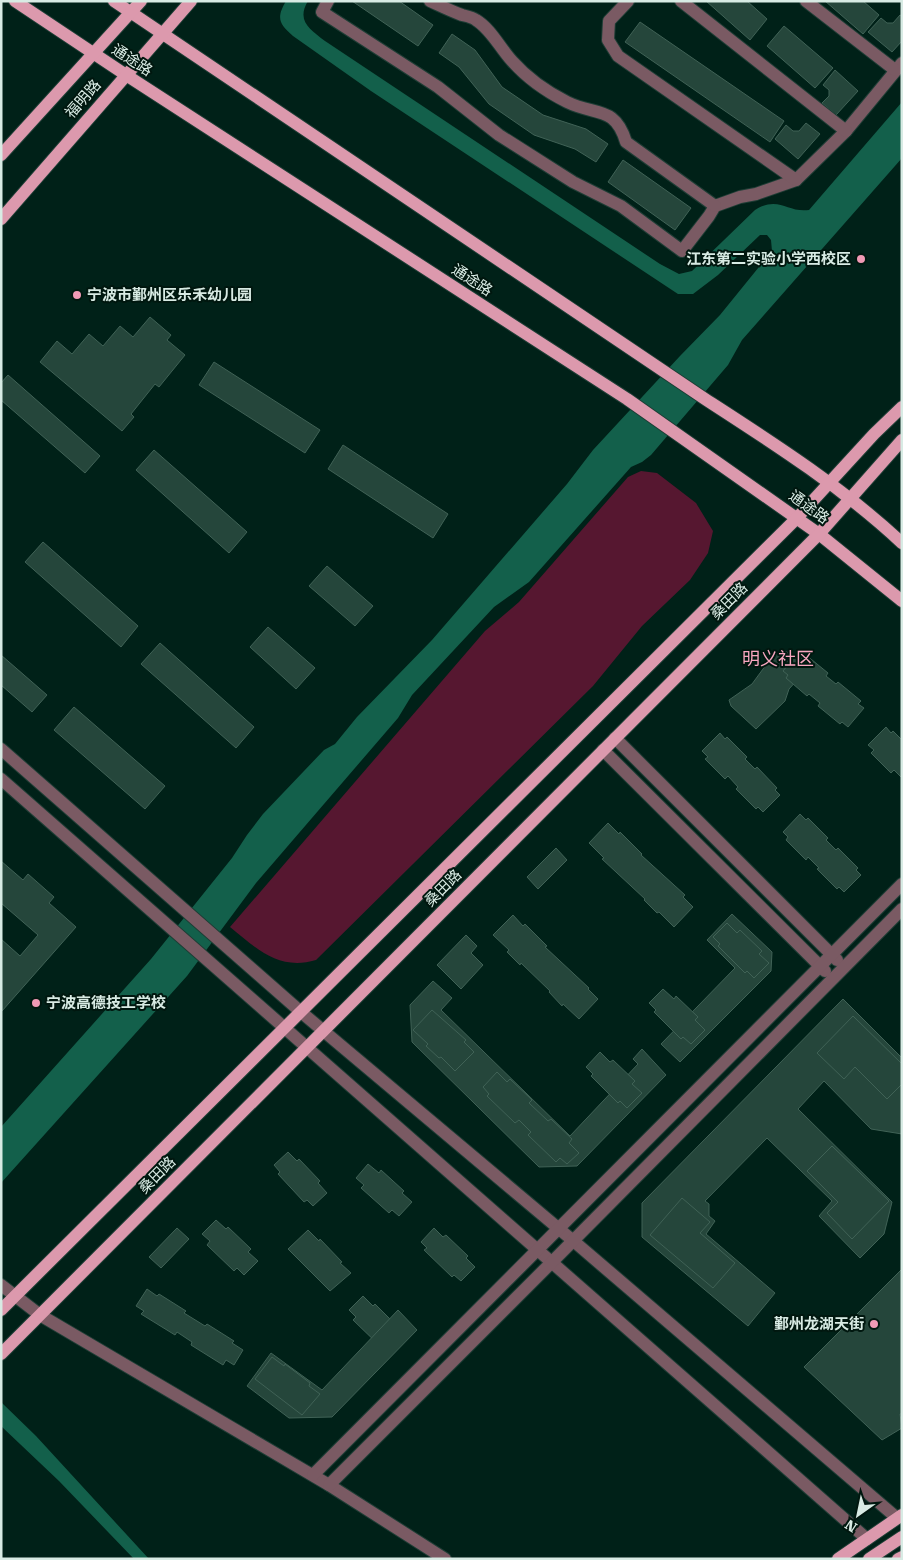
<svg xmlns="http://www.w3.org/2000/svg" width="903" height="1560" font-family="'Roboto Serif','Noto Sans SC',serif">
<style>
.green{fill:#561730}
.water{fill:#13604b}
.building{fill:#25463b;stroke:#406256}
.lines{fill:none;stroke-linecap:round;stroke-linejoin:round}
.minor-casing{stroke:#1e3d35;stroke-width:14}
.major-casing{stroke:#1e3d35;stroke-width:14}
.minor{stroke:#7a5a63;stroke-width:12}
.major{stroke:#dc99ad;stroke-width:12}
.poi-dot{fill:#f09ab5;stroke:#00170f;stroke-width:2}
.labels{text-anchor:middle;stroke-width:4;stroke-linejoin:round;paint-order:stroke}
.street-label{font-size:15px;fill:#d8ebe4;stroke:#00170f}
.poi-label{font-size:15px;font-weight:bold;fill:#d8ebe4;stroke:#00170f;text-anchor:end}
.quarter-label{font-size:18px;fill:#f8a7c0;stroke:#00170f}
</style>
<rect width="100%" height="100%" fill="#002118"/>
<path class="green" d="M641,471L657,473L696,503L713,531L708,553L690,580L642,626L593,686L316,960C279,971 257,949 230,927L485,631L519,602L628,477Z"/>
<g class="water">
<path d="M286,1H308C296,21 310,29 325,41L660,264L679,274L692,271L755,210C779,195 787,213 809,210L902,102V158L742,340L728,365L651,455L642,462L631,467L529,582L494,607L412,695L398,718L256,883L187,976L1,1183V1127L151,959L232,858L247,835L263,814L324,750L335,744L357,717L432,640L567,484L593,450L680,356L720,315L772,251L771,240L767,235H760L718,275L693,294H678L371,91L293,36C279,24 276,18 286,1Z"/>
<path d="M1,1402L36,1436L149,1559H134L59,1481L1,1426Z"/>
</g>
<g class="building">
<path d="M352,1H399L433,25L418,46Z"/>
<path d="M706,1H747L767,19L750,40Z"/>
<path d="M825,1H863L879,15L863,34Z"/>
<path d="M900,15L902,16V41L892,52L868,32L881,18L887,23H893Z"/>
<path d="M640,22L784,121L770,142L625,42Z"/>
<path d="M784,26L833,68L815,88L767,46Z"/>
<path d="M452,34L475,50L502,87L543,115L586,129L608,144L596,162L575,149L534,135L489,104L459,67L439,53Z"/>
<path d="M835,70L858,91L836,115L822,103L829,96V90L823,85Z"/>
<path d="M806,123L820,134L798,159L775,139L786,125L793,131H799Z"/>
<path d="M623,160L691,208L675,230L608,182Z"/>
<path d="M150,317L171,335L167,340L185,355L159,387L155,384L131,414L134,417L122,431L40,362L57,341L72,354L89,334L103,346L120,326L133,337Z"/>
<path d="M214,362L320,430L305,453L199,385Z"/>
<path d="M8,375L100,456L85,473L1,400V383Z"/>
<path d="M343,445L448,514L433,538L328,469Z"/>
<path d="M154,450L247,532L229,553L136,470Z"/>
<path d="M43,542L138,626L121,647L25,562Z"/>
<path d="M327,566L373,606L355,626L309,586Z"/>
<path d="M268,627L315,668L296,689L250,647Z"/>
<path d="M160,643L254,727L236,748L141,664Z"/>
<path d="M784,651L792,654L808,668L789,689L785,701L756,729L731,706L729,700L752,684L774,654Z"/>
<path d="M799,651L805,656L806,655L828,673L826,676L836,684L838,682L861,701L858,704L864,708L848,727L842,722L840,724L818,706L820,703L809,694L807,696L786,678L788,675L783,671Z"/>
<path d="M1,655L47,695L32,712L1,685Z"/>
<path d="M74,707L165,786L145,809L54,730Z"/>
<path d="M886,727L891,733L893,731L902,740V778L894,770L891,773L871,753L874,750L868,745Z"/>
<path d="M720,733L725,739L727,737L747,757L745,759L755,769L757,767L777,788L775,790L780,795L763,812L758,807L756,809L736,789L738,787L728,776L725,779L705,759L708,757L702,751Z"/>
<path d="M800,814L806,820L808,818L828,838L826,840L836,850L838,848L858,868L856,870L861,875L844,892L839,887L837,889L817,869L819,868L808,857L806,860L786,840L788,837L783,832Z"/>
<path d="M608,823L619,834L620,832L642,854L641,855L685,895L683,897L693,907L674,927L659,912L657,913L644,900L645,899L602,859L604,858L589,843Z"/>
<path d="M556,848L567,860L538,889L527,877Z"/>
<path d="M1,861L23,880L28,874L54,897L49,903L76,927L2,1011L1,939L20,956L38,935L1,903Z"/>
<path d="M732,914L772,952L771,971L680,1062L661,1044L735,968L707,940Z"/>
<path d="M513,915L523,926L525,924L547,946L545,947L589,988L588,989L598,999L579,1019L563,1004L562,1006L549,992L550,991L521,963L520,965L507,952L509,950L493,935Z"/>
<path d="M727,923L737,933L740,930L762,951L759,954L769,963L754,978L747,971L745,973L718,946L720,944L713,937Z"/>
<path d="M466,935L477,946L471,953L483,965L461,989L437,965Z"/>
<path d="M433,981L452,998L441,1010L570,1136L638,1064L633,1059L642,1049L666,1075L577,1166L539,1167L412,1042L410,1005Z"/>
<path d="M663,989L674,999L676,996L698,1017L695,1020L705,1030L691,1044L683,1037L681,1039L654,1012L656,1010L649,1003Z"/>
<path d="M843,999L902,1058V1134L871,1129L824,1081L798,1109L892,1202L884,1234L860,1258L819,1216L832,1201L767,1138L705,1201L709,1204V1216L715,1221L706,1234L775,1293L748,1326L642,1237V1203Z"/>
<path d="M432,1010L466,1040L464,1042L474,1052L455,1071L441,1057L439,1058L426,1046L428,1044L413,1030Z"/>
<path d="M853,1016L902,1064V1084L887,1099L855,1067L844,1079L817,1053Z"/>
<path d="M600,1052L610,1062L613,1060L635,1081L632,1084L642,1093L627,1108L620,1101L618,1103L591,1076L593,1074L586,1067Z"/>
<path d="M497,1072L507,1082L510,1079L532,1100L529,1103L548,1121L551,1119L572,1139L569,1143L579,1153L567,1164L560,1158L556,1162L528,1135L531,1132L519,1120L515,1123L487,1096L489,1094L483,1087Z"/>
<path d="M832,1146L889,1201L852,1239L827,1213L838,1202L807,1171Z"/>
<path d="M288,1152L297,1161L299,1159L320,1181L318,1183L327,1193L313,1206L307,1200L304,1202L278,1174L280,1172L274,1165Z"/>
<path d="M368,1164L379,1173L381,1170L404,1191L402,1193L412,1202L399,1216L392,1210L389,1213L361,1188L364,1185L356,1178Z"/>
<path d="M682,1198L710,1222L700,1233L735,1263L713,1288L650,1235Z"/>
<path d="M216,1220L226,1229L228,1227L251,1249L248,1252L258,1261L244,1275L237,1268L234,1271L207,1245L210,1241L202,1234Z"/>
<path d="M177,1228L189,1239L161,1268L149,1257Z"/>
<path d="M434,1228L443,1237L446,1235L468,1256L466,1258L475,1267L461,1281L454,1275L452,1277L424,1250L427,1248L421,1242Z"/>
<path d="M308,1230L319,1241L320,1239L342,1262L340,1263L351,1273L330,1291L288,1249Z"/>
<path d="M902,1269V1414H900L902,1428L882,1440L804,1367Z"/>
<path d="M147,1289L157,1296L159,1294L186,1311L184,1313L205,1326L207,1324L234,1341L232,1343L243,1350L234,1365L226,1360L223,1365L191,1345L192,1342L177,1332L175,1335L141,1314L144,1311L136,1306Z"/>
<path d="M363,1296L373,1306L375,1304L396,1325L394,1328L404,1337L390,1351L383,1344L381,1347L353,1320L356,1317L349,1310Z"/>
<path d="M398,1310L417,1330L332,1417L289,1418L247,1386L271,1353L322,1390Z"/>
<path d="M272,1357L284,1366L285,1364L310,1383L309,1386L320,1394L302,1415L255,1379Z"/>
</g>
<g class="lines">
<g class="minor-casing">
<g id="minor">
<path d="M328,1L322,12L438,87L499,135L573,182L621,206L682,251L709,216L715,206L740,197L756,194L796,180L846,131L902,63"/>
<path d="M430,1C441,6 451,11 462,15C466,16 472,17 476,20C491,29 500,48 512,61C528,79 545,91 567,102C595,116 615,105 626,142L715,206"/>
<path d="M628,1L609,21L608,40L618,56L796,180"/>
<path d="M681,1L846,131"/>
<path d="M806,1L895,70"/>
<path d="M615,738L837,960"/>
<path d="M1,749L301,1012L577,1244L897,1518"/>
<path d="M603,750L825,971"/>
<path d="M1,779L867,1539"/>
<path d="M1,1285L40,1315L329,1485L445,1559"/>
<path d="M313,1475L902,884"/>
<path d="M329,1485L552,1262L902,909"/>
</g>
</g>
<g class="major-casing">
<g id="major">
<path d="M15,1L126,75L627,399L819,534L902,601"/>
<path d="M114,1L705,399C773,443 842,487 902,543"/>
<path d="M1,155L141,1"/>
<path d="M1,219L191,1"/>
<path d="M1,1310L797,518L874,434L902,407"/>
<path d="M1,1354L819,534L902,440"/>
<path d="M838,1559L902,1515"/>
<path d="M869,1559L902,1537"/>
<path d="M898,1559L902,1557"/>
</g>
</g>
<use href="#minor" class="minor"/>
<use href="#major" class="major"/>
</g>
<g class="poi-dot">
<circle cx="861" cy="259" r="5"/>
<circle cx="77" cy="295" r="5"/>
<circle cx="36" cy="1003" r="5"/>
<circle cx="874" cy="1324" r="5"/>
</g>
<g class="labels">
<g class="street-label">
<text transform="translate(132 60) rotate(33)" y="5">通途路</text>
<text transform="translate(83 99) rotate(-49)" y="5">福明路</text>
<text transform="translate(472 280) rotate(33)" y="5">通途路</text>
<text transform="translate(809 507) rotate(36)" y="5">通途路</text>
<text transform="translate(729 601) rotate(-45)" y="5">桑田路</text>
<text transform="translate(443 888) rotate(-45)" y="5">桑田路</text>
<text transform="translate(157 1175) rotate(-45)" y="5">桑田路</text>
</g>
<g class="poi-label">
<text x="851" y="264">江东第二实验小学西校区</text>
<text x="87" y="300" text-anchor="start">宁波市鄞州区乐禾幼儿园</text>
<text x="46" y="1008" text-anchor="start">宁波高德技工学校</text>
<text x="864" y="1329">鄞州龙湖天街</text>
</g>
<g class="quarter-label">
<text x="778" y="665">明义社区</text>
</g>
</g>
<rect width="903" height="1560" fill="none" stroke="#d8ebe4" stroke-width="5"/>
<g transform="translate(858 1515) rotate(213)" stroke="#00170f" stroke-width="4" paint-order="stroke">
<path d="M0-4L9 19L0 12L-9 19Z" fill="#d8ebe4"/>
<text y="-8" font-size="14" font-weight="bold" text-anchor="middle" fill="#d8ebe4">N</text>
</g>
</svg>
